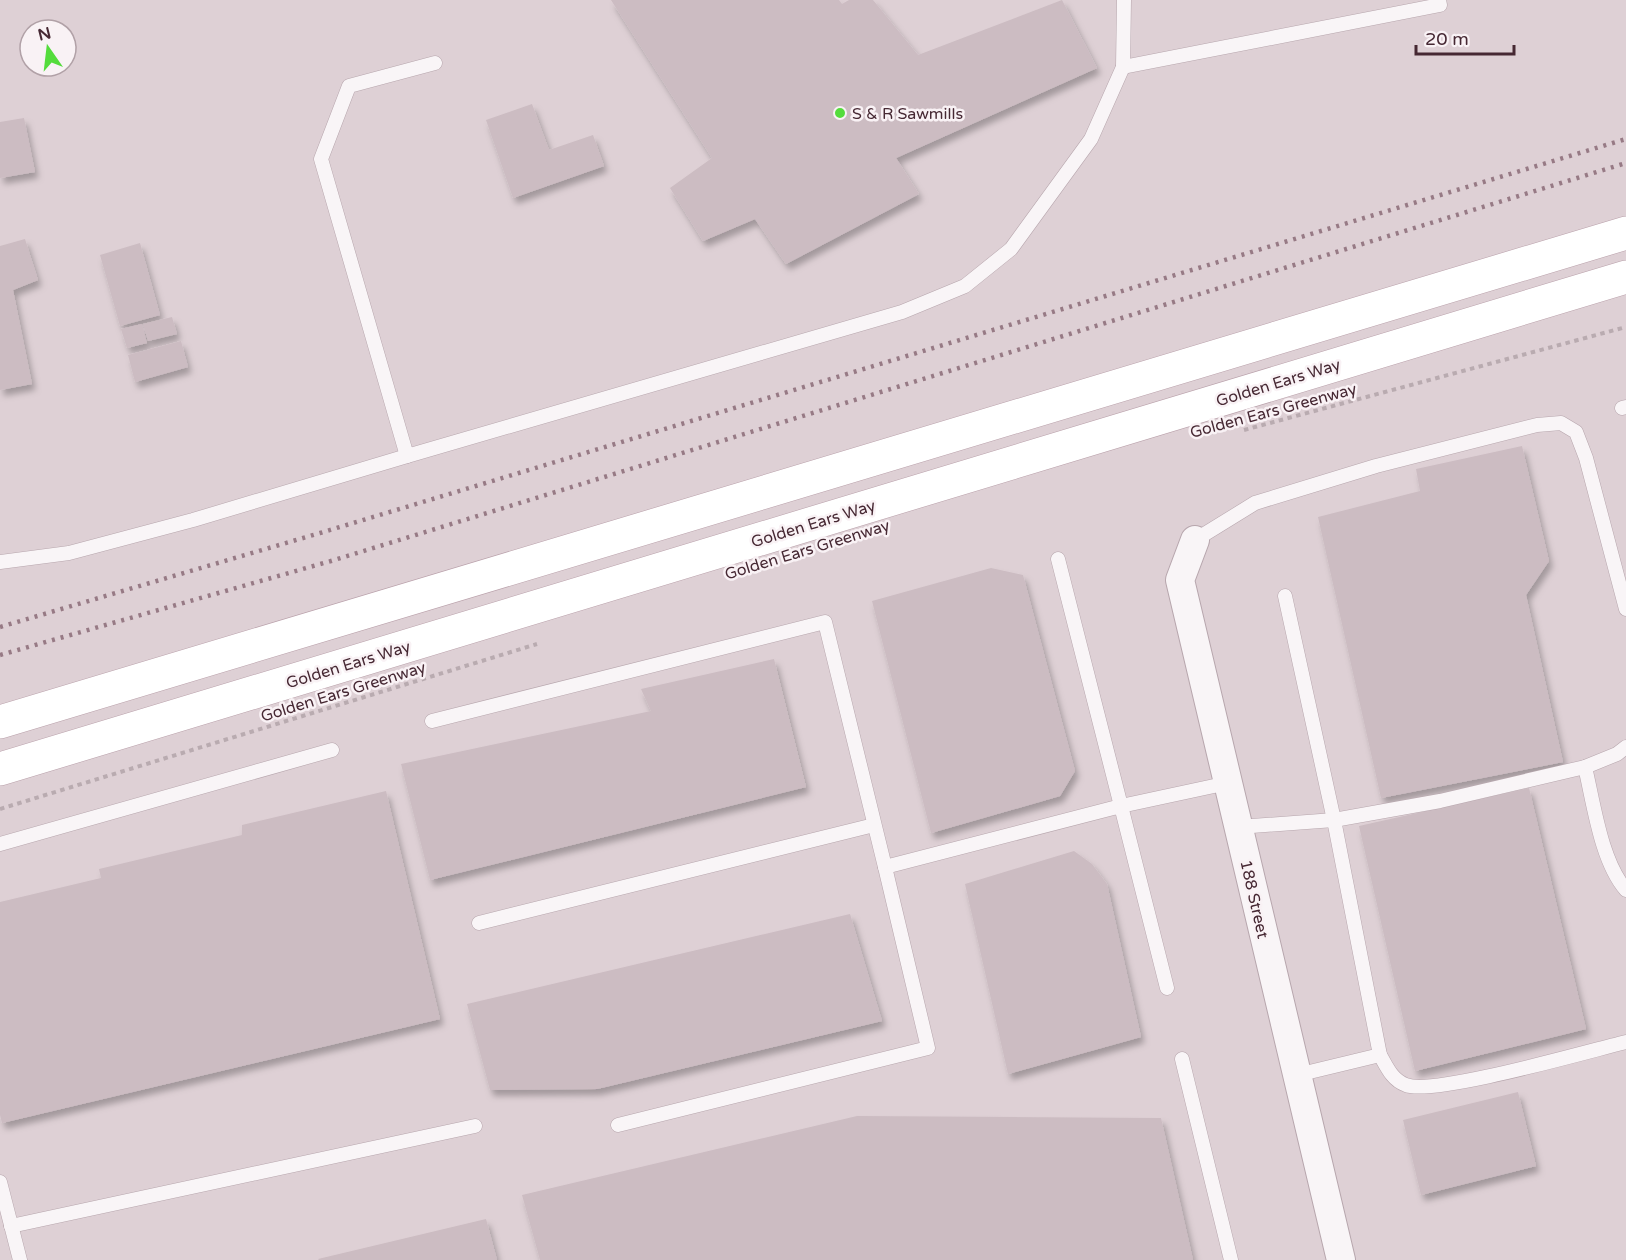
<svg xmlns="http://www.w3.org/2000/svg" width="1626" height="1260" font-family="'Varela Round',sans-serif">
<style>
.built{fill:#ded0d5;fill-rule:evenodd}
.building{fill:#ccbcc2;filter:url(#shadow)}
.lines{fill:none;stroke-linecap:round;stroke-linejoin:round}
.lane-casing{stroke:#b7a6ad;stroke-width:15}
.street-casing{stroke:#b7a6ad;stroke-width:30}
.primary-casing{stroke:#b9a0aa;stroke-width:34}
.path{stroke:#b9abb0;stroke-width:4;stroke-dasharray:4.5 4.5;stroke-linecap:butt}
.lane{stroke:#f9f5f7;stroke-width:14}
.street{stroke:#f9f5f7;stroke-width:28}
.primary{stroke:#fff;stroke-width:33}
.rail{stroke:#977a85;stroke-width:4.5;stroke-dasharray:3 6;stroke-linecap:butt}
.poi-dot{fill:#54dc3c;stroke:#f9f2f5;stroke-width:2}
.labels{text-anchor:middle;stroke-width:5;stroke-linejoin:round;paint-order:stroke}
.poi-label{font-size:16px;fill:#462833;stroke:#f9f2f5;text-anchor:start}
.street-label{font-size:16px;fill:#462833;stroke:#f9f2f5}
</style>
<defs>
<filter id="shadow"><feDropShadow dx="3.5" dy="6" stdDeviation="3" flood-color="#0004"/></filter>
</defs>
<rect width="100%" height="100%" fill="#ece2e6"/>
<path class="built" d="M0,0H1626V1260H0ZM30,30H66V66H30Z"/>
<g class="building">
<path d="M611,0H839L842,4L849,0H873L918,55L1062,0L1097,68L896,158L919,194L786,264L755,219L703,241L670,188L712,158Z"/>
<path d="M532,104L549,150L593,135L604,166L513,198L486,120Z"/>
<path d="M24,118L35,172L0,178V122Z"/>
<path d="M25,239L38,280L13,290L32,384L0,390V246Z"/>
<path d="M140,243L160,315L120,326L100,255Z"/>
<path d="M172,317L177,334L148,341L143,324Z"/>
<path d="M142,324L147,343L127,348L121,329Z"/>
<path d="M181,341L188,367L135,382L128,355Z"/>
<path d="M1522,446L1549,561L1526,595L1563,762L1381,798L1318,517L1420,491L1416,469Z"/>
<path d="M991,568L1023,575L1075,771L1060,796L931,833L872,601Z"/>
<path d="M774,659L806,787L430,880L401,764L651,711L641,689Z"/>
<path d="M1529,788L1586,1029L1415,1071L1359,826Z"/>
<path d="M386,791L440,1019L2,1123L0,1115V902L101,878L99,869L242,835V825Z"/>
<path d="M1074,851L1092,864L1107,884L1141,1037L1008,1074L965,884Z"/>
<path d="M850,914L882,1021L597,1089L490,1090L467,1004Z"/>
<path d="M1518,1092L1536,1166L1421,1195L1403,1120Z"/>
<path d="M857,1116L1161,1118L1193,1260H540L522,1195Z"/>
<path d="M486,1219L497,1260H319L318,1259Z"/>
</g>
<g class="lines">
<g class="lane-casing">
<g id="lane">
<path d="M1124,0L1123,67L1440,5L1439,0"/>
<path d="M435,63L349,86L321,159L407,456L902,312L965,286L1011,249L1091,139L1123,67"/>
<path d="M1622,408L1626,407"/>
<path d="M1195,540L1255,503L1376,466L1537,425L1561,423L1576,432L1586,458L1626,609"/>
<path d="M1058,559L1121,806L1228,783"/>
<path d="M0,562L69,553L193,520L407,456"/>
<path d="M1285,596L1334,820L1380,1055L1297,1075"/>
<path d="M432,721L825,622L885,867L1121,806L1167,988"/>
<path d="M1585,767C1594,805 1601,861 1626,890"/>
<path d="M1238,827L1334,820L1440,801L1585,767L1617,754L1626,747"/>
<path d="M0,844L332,750"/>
<path d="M479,923L874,825"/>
<path d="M1380,1055C1387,1067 1392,1080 1406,1085C1433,1096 1589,1051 1626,1042"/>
<path d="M1182,1059L1231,1260"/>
<path d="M618,1125L928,1048L885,867"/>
<path d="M0,1182L20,1260"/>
<path d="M11,1226L475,1126"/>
</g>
</g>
<g class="street-casing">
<path id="street" d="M1195,540L1180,580L1341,1260"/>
</g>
<g class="primary-casing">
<g id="primary">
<path d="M0,722L1626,233"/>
<path d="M0,769L1626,277"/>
</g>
</g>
<g class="path">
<path d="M1244,430L1626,327"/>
<path d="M0,809L537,644"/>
</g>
<use href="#lane" class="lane"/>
<use href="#street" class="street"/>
<use href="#primary" class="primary"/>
<g class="rail">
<path d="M0,627L320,533L1626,139"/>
<path d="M0,655L331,561L1626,163"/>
</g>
</g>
<circle class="poi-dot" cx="840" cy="113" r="6"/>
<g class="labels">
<g class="poi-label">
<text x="852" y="119">S &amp; R Sawmills</text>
</g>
<g class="street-label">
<text transform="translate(1278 382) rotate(-17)" y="6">Golden Ears Way</text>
<text transform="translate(1273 410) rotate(-15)" y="6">Golden Ears Greenway</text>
<text transform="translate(813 523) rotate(-17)" y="6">Golden Ears Way</text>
<text transform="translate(807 549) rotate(-17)" y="6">Golden Ears Greenway</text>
<text transform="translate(348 664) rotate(-17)" y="6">Golden Ears Way</text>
<text transform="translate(343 691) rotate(-17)" y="6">Golden Ears Greenway</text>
<text transform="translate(1255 899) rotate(77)" y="6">188 Street</text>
</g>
</g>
<g transform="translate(48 48) rotate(346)"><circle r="28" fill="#f9f2f5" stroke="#b1a1a7" stroke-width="1.5"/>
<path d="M0-4.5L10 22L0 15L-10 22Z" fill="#54dc3c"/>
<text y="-9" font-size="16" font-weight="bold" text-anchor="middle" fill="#462833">N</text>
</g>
<path d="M1416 45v9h98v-9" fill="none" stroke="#462833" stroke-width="3"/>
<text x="1425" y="45" font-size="18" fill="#462833" stroke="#f9f2f5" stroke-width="4.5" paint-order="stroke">20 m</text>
</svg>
